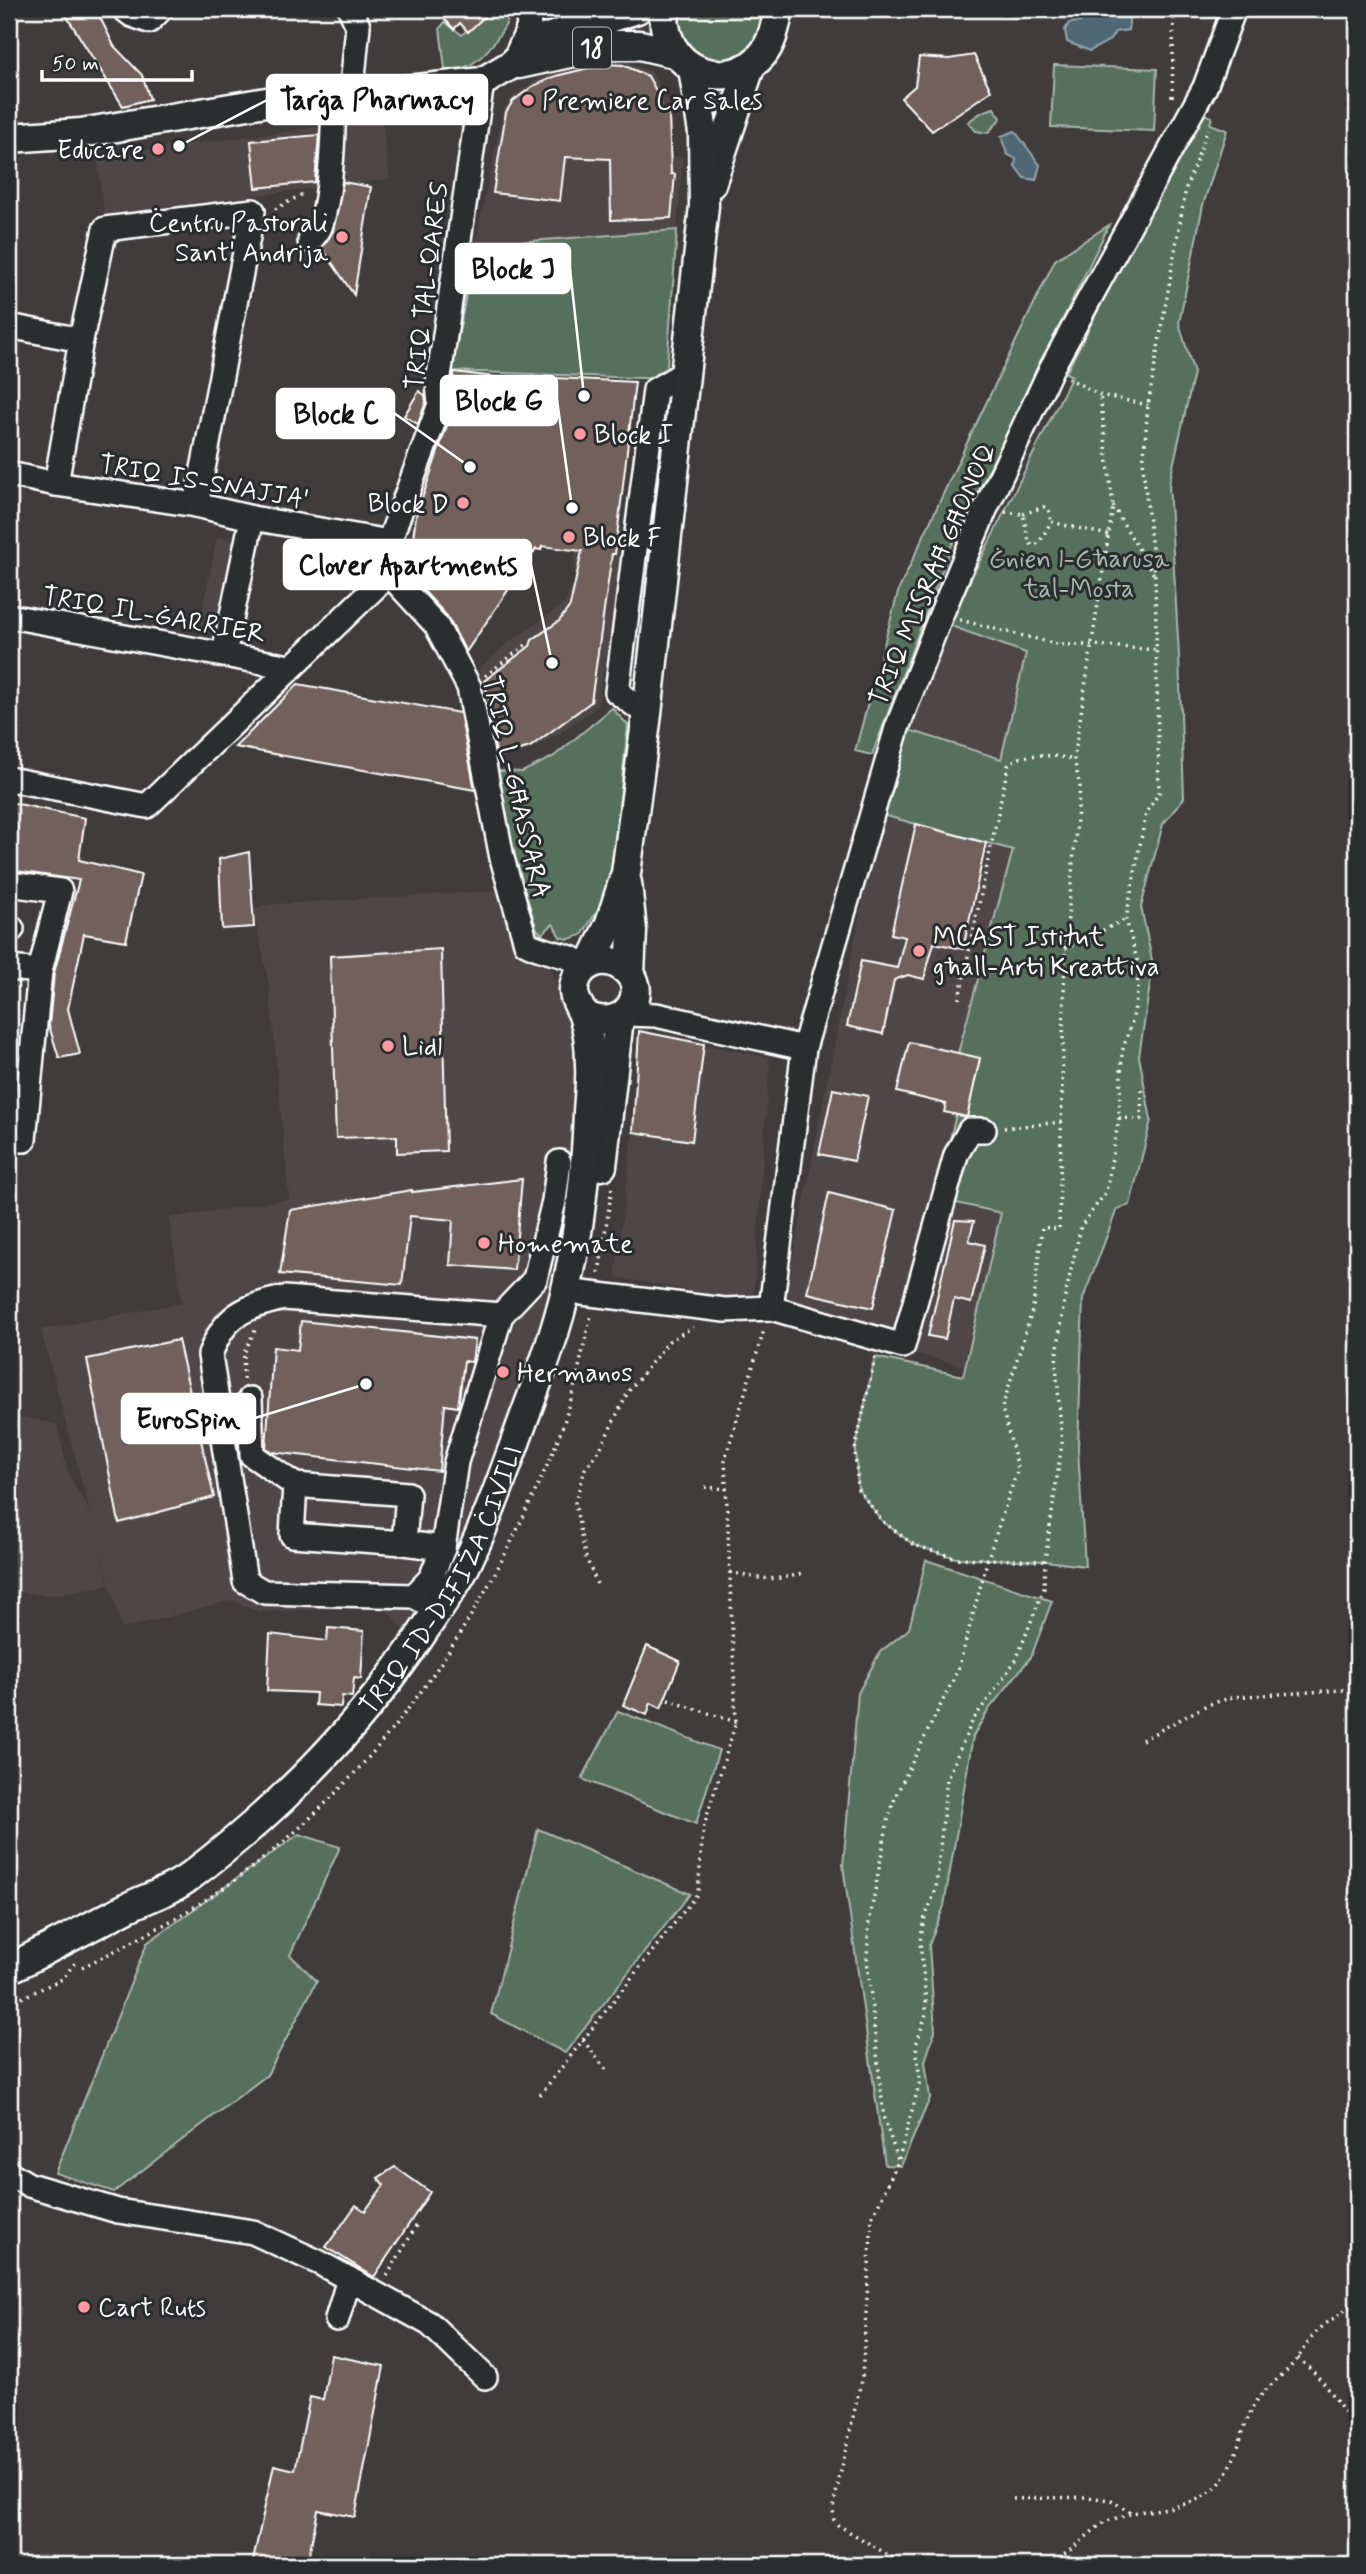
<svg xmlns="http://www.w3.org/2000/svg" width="1366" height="2574" font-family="Mynerve,sans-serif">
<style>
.built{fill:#4f4746}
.green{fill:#566f5d;stroke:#aab7ae;stroke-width:2}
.water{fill:#506875;stroke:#96a4ac;stroke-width:2}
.building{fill:#72605c;stroke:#fff;stroke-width:2}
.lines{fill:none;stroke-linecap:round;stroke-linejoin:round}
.minor-casing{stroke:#fff;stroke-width:28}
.major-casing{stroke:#fff;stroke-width:33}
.path{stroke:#fff;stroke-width:3.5;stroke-dasharray:2 5;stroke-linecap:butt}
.minor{stroke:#2a2d2e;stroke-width:23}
.major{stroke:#2a2d2e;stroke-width:28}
.poi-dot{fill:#ff9aa2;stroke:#2a2d2e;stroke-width:2.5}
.labels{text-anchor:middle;stroke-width:6;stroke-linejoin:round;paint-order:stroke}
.shield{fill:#2a2d2e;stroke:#bfc0c0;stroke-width:2}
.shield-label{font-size:24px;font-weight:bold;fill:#fff}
.poi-label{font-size:26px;fill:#fff;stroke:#2a2d2e;text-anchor:start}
.street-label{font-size:26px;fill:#fff;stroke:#2a2d2e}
.park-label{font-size:26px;fill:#aab7ae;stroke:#2a2d2e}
.leader{fill:none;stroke:#fff;stroke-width:2.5}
.callout-dot{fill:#fff;stroke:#2a2d2e;stroke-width:2.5}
.callout{fill:#fff;stroke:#fff;stroke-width:2.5}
.callout-label{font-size:28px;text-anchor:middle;font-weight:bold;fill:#111}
</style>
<rect width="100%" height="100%" fill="#403c3c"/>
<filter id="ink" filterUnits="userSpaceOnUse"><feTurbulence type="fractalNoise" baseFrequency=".0143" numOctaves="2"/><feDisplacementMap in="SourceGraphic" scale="14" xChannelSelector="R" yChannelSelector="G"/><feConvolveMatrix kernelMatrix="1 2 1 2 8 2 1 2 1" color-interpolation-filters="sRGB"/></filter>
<g filter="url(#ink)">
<g class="built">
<path d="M599,59L626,61L651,72L669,101L672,157L683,156L677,230L475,245L503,111L512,97L542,76Z"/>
<path d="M382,119L390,179L104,214L97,156Z"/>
<path d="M217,537L237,541L218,635L198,631Z"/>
<path d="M575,551L622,552L598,706L557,735L527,751L491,761L468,679L508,643L565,603L574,584Z"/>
<path d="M948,625L1026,652L1001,759L1013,850L958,1052L980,1058L967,1117L956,1115L936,1198L1001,1212L965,1366L781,1320L882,799Z"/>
<path d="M496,891H525L585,1073L555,1312L463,1549L411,1637L383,1607L259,1612L232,1600L122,1629L96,1534L109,1585L53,1595L9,1592V1415L57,1424L68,1473L90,1512L41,1330L182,1303L169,1218L289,1199L269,984L253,909H261V905Z"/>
<path d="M639,1031L770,1058L753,1302L615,1277L633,1132Z"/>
</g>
<g class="green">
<path d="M488,9H512C507,28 483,63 462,68C457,69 450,69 445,69L440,28L445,22L462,35Z"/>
<path d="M679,9H766L765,36L731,63C722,62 710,62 702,59C682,50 678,27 679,9Z"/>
<path d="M1054,65L1157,69L1154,131L1051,127Z"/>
<path d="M711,89L732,91L717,126Z"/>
<path d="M994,108L1001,118L988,133L976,131L968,122L982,112Z"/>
<path d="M1199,112L1212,117L1210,124L1227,130L1203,205L1179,323L1194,373L1169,484L1179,656L1184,798L1163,824L1141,907L1153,965L1139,1056L1151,1120L1130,1205L1117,1209L1083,1299L1078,1449L1085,1566L1045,1561L956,1558L914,1545L882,1521L858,1489L855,1450L875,1357L963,1376L1001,1213L935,1198L956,1115L967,1117L980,1059L958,1053L1013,850L879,814L906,729L1001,759L1026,653L948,625L1072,376L1066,373Z"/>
<path d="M1109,225L951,547L872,755L855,751L899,589L966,445L1055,260Z"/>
<path d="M677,230L666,379L452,371L475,245Z"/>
<path d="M612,708L628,725L610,890L582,935L569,939L560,937L553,924L542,934L537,929L527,898L509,853L497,771L522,772L553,757Z"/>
<path d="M926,1560L1052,1601L1031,1657L989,1709L973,1736L944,1906L929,1945L935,2031L925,2061L930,2098L901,2166L885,2165L843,1866L858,1693L880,1652L909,1629Z"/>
<path d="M618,1711L719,1750L696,1824L582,1779Z"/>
<path d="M538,1829L690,1894L565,2053L491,2014Z"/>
<path d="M299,1834L340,1847L290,1955L317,1981L267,2075L114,2192L55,2173L147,1943Z"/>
</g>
<g class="water">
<path d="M1094,9C1115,9 1134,2 1128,30L1115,32L1110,40L1090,51L1067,42L1065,30L1069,23L1080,22L1086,14Z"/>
<path d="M1015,131L1040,165L1036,180L1024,178L1015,166L1016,159L1007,154L1001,136Z"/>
</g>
<g class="building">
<path d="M62,9H96L114,46L142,75L150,99L123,106Z"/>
<path d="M435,9H476L484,17L468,32L460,23L454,29Z"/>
<path d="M974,55L991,91L932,131L901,98L915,86L919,57L949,59Z"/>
<path d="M605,64L623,65L648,76L659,96L662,114L669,113L671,174H675L671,218L611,220L610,159L565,157L560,201L493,193L506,112L513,101L533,86L556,76Z"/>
<path d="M319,135L315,182L256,188L251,141Z"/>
<path d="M343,182L371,187L354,295L322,248L333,231Z"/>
<path d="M454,372L536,382V377L635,382L615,554H612L591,702L530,747L497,757L489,719H494L484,681L530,646L532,640L559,621L570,606L582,551L542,546L541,550L536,549L466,652L447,616L408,574L416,516L453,408Z"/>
<path d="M419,391L425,395L426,402L418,424L404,416Z"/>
<path d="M298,684L460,713L475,790L235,747Z"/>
<path d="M9,802L85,818L79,860L141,875L126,941L84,934L68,1009L80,1054L59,1058L49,1026L54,973L79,880L9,870Z"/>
<path d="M916,824L986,843L963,949L934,943L924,979L908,975L894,980L883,1034L847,1026L861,961L897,968L905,937L891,934Z"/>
<path d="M249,852L254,927L222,929L219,859Z"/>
<path d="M441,949L446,1151L397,1153V1136L336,1138L330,956Z"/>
<path d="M639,1031L704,1044L692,1141L633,1132Z"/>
<path d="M909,1042L980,1058L967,1117L944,1112L946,1104L897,1092Z"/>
<path d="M833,1089L868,1096L854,1161L819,1154Z"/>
<path d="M522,1179L514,1270L450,1265L453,1220L410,1216L402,1285L280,1274L290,1210L412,1190V1192Z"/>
<path d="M829,1193L896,1210L873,1308L807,1293Z"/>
<path d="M955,1220L974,1221L969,1241L985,1245L971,1303L954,1299L945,1339L928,1336Z"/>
<path d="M301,1321L475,1340L472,1362L464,1361L458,1407L445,1405L439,1471L272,1452L266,1448L273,1347L298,1350Z"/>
<path d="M178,1340L214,1497L119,1523L87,1359Z"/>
<path d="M328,1628L364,1631L361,1679L354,1678L352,1697L342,1696L341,1707L315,1705L316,1693L267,1691L270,1634L327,1641Z"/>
<path d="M647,1646L680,1661L661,1708L651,1703L647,1715L623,1705Z"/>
<path d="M395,2167L430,2192L374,2277L326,2247L356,2205L365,2211L384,2185L378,2178Z"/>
<path d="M331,2355L384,2366L355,2517L318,2510L307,2565H252L274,2465L295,2470L310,2397L323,2400Z"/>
</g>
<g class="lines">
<g class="minor-casing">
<g id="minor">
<path d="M124,9L132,15L149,21L161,9"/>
<path d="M350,9L358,26L351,97"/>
<path d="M513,63L529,27L527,9"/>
<path d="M310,241C314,236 318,232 320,227C332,191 333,136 334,98"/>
<path d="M9,326L81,340"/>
<path d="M9,474L56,484L196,505L252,518L389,542"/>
<path d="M56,484L81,340L105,229L253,211L196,505"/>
<path d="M389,574L436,625L469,687L502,858L526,943C546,954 568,953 587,966"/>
<path d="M9,616L290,667"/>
<path d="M224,654L252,518"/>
<path d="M647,714L617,692L655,390L686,372"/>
<path d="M9,779L147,806L389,574V542L440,404L438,383L482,82"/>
<path d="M9,884L60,891L40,971L24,1140L9,1139"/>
<path d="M9,929H12"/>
<path d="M9,968L40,971"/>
<path d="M626,1014L656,1015L804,1048L897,728L941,615L985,510L1051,369L1205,87L1234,9"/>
<path d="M582,1293L725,1310L771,1308L903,1346L956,1155L970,1130H984"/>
<path d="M771,1308L804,1048"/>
<path d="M250,1399L252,1455L295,1485"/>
<path d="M404,1543L408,1494L295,1485L292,1535L404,1543L443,1548"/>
<path d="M414,1596L431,1578L443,1548L456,1462L501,1315"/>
<path d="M438,1610L414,1596L264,1592L245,1581L210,1355C224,1315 244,1307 284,1298L501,1315L535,1279L554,1201L559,1162"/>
<path d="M9,2173L29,2185L118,2211L253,2232L320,2263L430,2324L485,2377"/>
<path d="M337,2319L349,2279"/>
</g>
</g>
<g class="major-casing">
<g id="major">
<path d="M664,9C661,88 759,96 774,30C776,22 779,16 776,9"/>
<path d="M519,64L606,45H640L674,53"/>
<path d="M9,138L81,133L308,95L334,98L482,82L511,65L541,40L637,9"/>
<path d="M711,184L750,67"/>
<path d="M627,883L632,931L630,974"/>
<path d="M591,963L610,923L626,873L647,714L704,206L703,133L693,68"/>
<path d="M602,1166L619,1018"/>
<path id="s1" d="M9,1969C48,1949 87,1928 126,1908C146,1898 171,1891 189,1877C283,1806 367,1719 431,1620C441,1604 453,1589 462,1573C487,1523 505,1470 524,1418C540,1375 557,1330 567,1285C580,1228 586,1171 588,1112C589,1096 591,1080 590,1064C590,1049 588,1029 583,1015C579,1004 571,997 575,983C580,964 602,955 619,965C656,985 626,1039 583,1014"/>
</g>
</g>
<g class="path">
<path d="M1172,97L1174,9"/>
<path d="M275,209L301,195L306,196"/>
<path d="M1068,378L1100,395L1148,405"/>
<path d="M1113,506L1154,575"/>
<path d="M1005,512L1023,514L1029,542L1033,546L1039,543L1051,522L1108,535"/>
<path d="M1023,514L1044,507L1049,511L1051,522"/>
<path d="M960,620L1060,645H1093L1158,650"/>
<path d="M485,676L527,644"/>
<path d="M1065,949L1126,919"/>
<path d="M959,999L1008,766C1019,750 1057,756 1074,759"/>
<path d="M1119,1118L1141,1119L1142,1086"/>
<path d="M1004,1128L1061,1122"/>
<path d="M599,1273L612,1187"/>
<path d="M875,1358L855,1450L858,1489L882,1521L914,1545L956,1558L1045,1561"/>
<path d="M243,1379L244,1353L255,1330"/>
<path d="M705,1487L727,1489"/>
<path d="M730,1572C760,1580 776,1581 805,1573"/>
<path d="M597,1584L585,1555L575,1503L585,1469L600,1449L628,1392L669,1341L693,1327"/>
<path d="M668,1700L736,1722"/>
<path d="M1142,1740L1207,1705L1233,1697L1357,1689"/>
<path d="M82,1967C136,1941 189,1913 238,1878C365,1785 461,1652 526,1511C541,1479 557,1446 567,1413C577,1381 583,1347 591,1315"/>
<path d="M9,2004L62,1979L76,1962"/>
<path d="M583,2040L607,2071"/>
<path d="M540,2095L698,1893L703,1829L736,1722L725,1459L764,1330"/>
<path d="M898,2159L884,2119L867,1960L869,1923L888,1820L896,1795L958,1670L988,1558L1018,1468L1002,1408L1033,1308L1042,1227L1059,1229L1065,949L1080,787L1074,759L1113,506L1100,395"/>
<path d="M387,2276L418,2223"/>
<path d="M1298,2358C1323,2379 1339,2400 1353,2429"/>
<path d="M1013,2499L1085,2497L1111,2500L1131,2513C1159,2509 1190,2508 1213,2490C1239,2467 1239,2427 1258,2399C1268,2386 1281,2377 1292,2365C1303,2354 1309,2337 1322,2327C1335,2316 1349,2311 1357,2295"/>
<path d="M905,2565L838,2525L834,2520L833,2507L862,2377L872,2218L898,2162L920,2081L916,2045L926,2014V2001L920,1942L924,1920L936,1889L947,1778L973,1720L1016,1660L1044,1588L1045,1561L1062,1443L1056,1362L1064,1301L1081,1226L1106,1192L1119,1118L1122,1052L1133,1018L1138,988L1137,960L1126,919L1146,813L1159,793L1155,577L1143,467L1148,405L1186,188L1208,129"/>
<path d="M1046,2565L1064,2555L1104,2522L1130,2514"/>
</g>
<use href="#minor" class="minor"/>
<use href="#major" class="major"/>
</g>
</g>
<g class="poi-dot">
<circle cx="528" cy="100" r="7"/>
<circle cx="158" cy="149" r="7"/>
<circle cx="342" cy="237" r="7"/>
<circle cx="580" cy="434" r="7"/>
<circle cx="463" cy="503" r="7"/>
<circle cx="569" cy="537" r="7"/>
<circle cx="919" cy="951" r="7"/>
<circle cx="388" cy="1046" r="7"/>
<circle cx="484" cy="1243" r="7"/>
<circle cx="503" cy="1372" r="7"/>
<circle cx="84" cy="2307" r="7"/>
</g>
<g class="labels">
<rect class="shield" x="573" y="27.5" width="38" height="41" rx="5"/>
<g class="shield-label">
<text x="592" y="56">18</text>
</g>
<g class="poi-label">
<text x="542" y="109">Premiere Car Sales</text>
<text x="144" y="158" text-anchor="end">Educare</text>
<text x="328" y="231" text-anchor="end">Ċentru Pastorali<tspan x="328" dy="30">Sant' Andrija</tspan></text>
<text x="594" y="443">Block I</text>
<text x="449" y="512" text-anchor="end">Block D</text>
<text x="583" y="546">Block F</text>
<text x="933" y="945">MCAST Istitut<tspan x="933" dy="30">għall-Arti Kreattiva</tspan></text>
<text x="402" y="1055">Lidl</text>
<text x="498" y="1252">Homemate</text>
<text x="517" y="1381">Hermanos</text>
<text x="98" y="2316">Cart Ruts</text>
</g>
<g class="street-label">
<text transform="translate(426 286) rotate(-83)" y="9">TRIQ TAL-QARES</text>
<text transform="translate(204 481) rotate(10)" y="9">TRIQ IS-SNAJJA'</text>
<text transform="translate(931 574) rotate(-67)" y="9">TRIQ MISRAĦ GĦONOQ</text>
<text transform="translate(154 614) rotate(10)" y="9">TRIQ IL-ĠARRIER</text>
<text transform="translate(517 787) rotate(77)" y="9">TRIQ L-GĦASSARA</text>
<text dy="9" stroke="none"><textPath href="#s1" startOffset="597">TRIQ ID-DIFIŻA ĊIVILI</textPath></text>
</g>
<g class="park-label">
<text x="1079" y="567">Ġnien l-Għarusa<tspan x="1079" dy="30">tal-Mosta</tspan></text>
</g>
</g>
<path class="leader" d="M179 146L267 100M584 396L570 269M572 508L557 400M470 467L394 413M552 663L531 565M366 1384L255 1418"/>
<g class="callout-dot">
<circle cx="179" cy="146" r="7"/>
<circle cx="584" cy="396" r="7"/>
<circle cx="572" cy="508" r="7"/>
<circle cx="470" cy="467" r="7"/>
<circle cx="552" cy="663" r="7"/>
<circle cx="366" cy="1384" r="7"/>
</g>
<g class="callout">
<rect x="267" y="75" width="220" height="49" rx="7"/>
<rect x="456" y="244" width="114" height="49" rx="7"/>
<rect x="441" y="376" width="116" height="49" rx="7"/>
<rect x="277" y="389" width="117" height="49" rx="7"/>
<rect x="284" y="540" width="247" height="49" rx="7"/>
<rect x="122" y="1394" width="133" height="49" rx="7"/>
</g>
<g class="callout-label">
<text x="377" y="109">Tarġa Pharmacy</text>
<text x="513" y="278">Block J</text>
<text x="499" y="410">Block G</text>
<text x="336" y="423">Block C</text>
<text x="408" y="574">Clover Apartments</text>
<text x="188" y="1428">EuroSpin</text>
</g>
<rect width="1366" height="2574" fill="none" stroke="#2a2d2e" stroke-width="35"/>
<rect x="18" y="18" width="1331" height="2539" fill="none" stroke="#fff" stroke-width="2.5" filter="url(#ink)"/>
<path d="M42 70v10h150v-10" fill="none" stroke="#ffffff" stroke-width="3.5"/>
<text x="52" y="70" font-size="21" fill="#ffffff" stroke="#2a2d2e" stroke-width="5" paint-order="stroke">50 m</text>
</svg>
